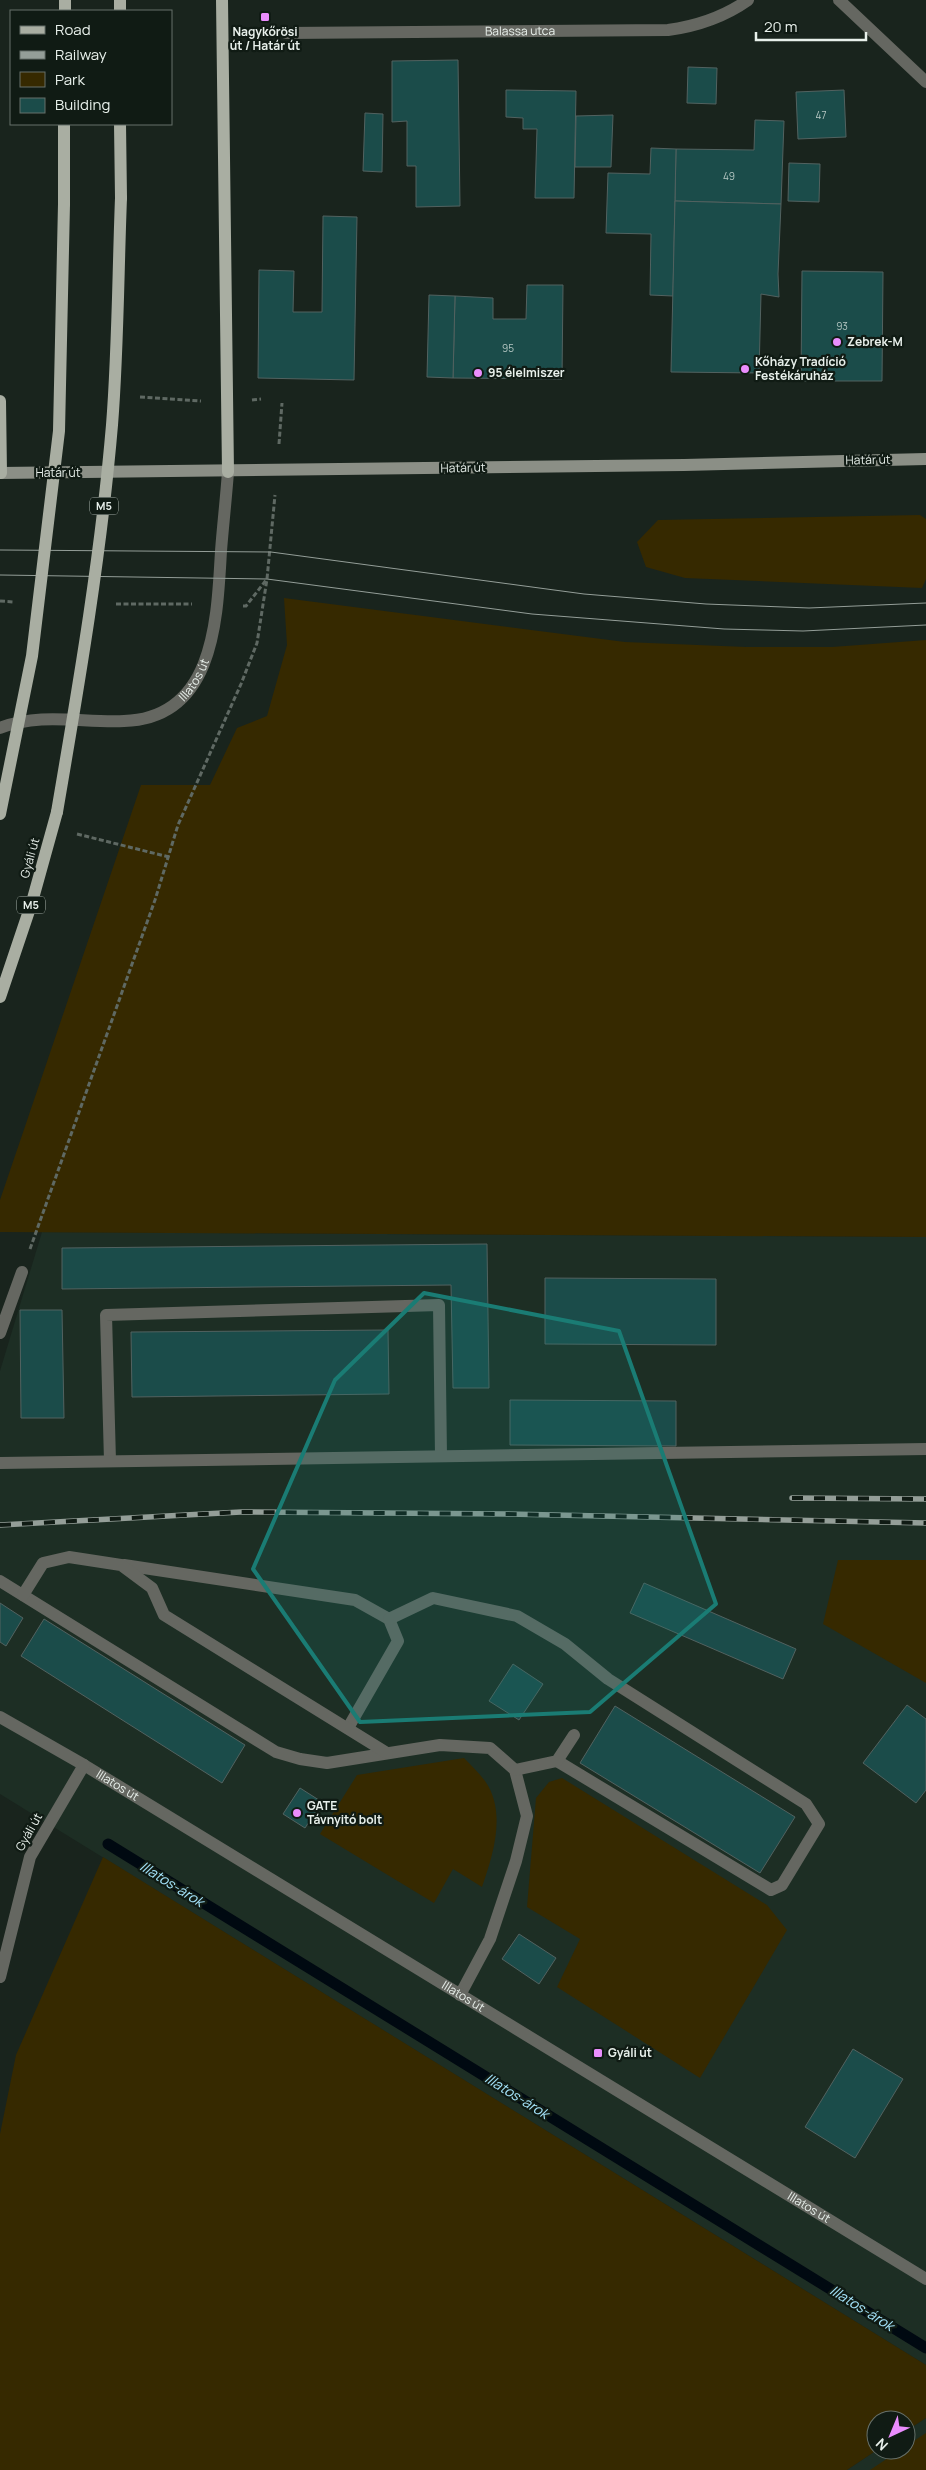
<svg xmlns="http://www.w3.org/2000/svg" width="926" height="2470" font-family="Manrope,sans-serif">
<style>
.built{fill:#1d2e24}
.green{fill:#362900}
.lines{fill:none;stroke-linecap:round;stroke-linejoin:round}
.stream{stroke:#000911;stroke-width:11}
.building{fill:#1b4c4a;stroke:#526260}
.path{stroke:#5f6963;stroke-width:3;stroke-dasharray:5 2.5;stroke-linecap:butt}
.service{stroke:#656761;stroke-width:12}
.minor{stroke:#656761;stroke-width:12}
.tertiary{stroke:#656761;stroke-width:12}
.secondary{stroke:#8b8f86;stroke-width:12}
.primary{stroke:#a9aea2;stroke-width:12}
.tram{stroke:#949e98;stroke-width:1}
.rail-casing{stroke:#949e98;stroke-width:5.5}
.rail{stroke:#101b14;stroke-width:4;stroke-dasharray:11;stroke-linecap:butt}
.primary-bridge{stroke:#a9aea2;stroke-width:12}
.marked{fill:#1a7c74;fill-opacity:0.2;stroke:#1a7c74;stroke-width:4;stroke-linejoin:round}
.poi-dot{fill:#ea8dfd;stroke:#101b14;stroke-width:2}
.labels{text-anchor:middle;stroke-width:4.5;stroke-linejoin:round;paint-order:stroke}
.number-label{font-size:10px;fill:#b5c7c3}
.shield{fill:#101b14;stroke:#a7b0aa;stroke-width:1}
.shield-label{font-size:11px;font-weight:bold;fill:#e8f0eb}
.street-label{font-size:12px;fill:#e8f0eb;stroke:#101b14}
.poi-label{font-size:12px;font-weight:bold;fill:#e8f0eb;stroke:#101b14;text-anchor:start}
.water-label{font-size:14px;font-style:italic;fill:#a4e3fa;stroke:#101b14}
</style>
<rect width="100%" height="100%" fill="#19241d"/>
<g class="built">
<path d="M42,1232L926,1237V2365L0,1794V1371Z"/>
<path d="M926,2418V2470H847L877,2450H906V2431Z"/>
</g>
<g class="green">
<path d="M920,515L926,519V579L922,588L685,578L646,567L637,542L658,520Z"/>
<path d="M284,598L625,642L746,647H832L926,640V1237L0,1232V1200L141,785H210L237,728L267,716L287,645Z"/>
<path d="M838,1560H926V1683L823,1624Z"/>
<path d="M464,1758C471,1765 479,1773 485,1781C507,1812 493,1855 482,1887L453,1869L434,1903L320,1834L357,1775Z"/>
<path d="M562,1778L767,1905L787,1930L700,2078L557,1987L580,1939L527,1907L536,1798L549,1782Z"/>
<path d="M103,1857L926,2365V2418L906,2431V2420H876L877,2450L847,2470H0V2134L16,2055Z"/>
<path d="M926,2433V2470H870L900,2450H906V2446Z"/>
</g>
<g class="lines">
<path class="stream" d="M108,1844L926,2348"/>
</g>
<g class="building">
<path d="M458,60L460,206L416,207V166H407V121L392,122V61Z"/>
<path d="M688,67L717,68L716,104L687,103Z"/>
<path d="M506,90L576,91L574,198H535L537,129H523V118L506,117Z"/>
<path d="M844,90L846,137L798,139L796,92Z"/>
<path d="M365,113L383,114L382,172L363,171Z"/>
<path d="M613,115L611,167H575L576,116Z"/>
<path d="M755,120L784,121L781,204L675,201L676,149L754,150Z"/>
<path d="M651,148L676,149L673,296L650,295L651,234L606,233L608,173L650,174Z"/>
<path d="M789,163L820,164L819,202L788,201Z"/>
<path d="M675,201L781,204L778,274L779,297L761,294L759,373L671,372Z"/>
<path d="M323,216L357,217L354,380L258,378L259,270L294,271L293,312H322Z"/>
<path d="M802,271L883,272L882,381H801Z"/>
<path d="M527,285H563L562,379L453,378L455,296L493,298V319H526Z"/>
<path d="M429,295L455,296L453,378L427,377Z"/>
<path d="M487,1244L489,1388H453L451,1285L62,1289V1248Z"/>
<path d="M545,1278L716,1279V1345L545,1344Z"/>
<path d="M20,1310H62L64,1418H21Z"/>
<path d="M388,1330L389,1394L132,1397L131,1332Z"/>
<path d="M510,1400L676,1401V1446L510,1445Z"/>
<path d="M644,1583L796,1649L783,1679L630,1613Z"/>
<path d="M0,1603L23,1618L6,1646L0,1642Z"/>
<path d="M44,1619L245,1745L222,1783L21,1656Z"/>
<path d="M513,1664L543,1684L519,1720L489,1701Z"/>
<path d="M907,1705L926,1719V1790L916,1803L863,1763Z"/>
<path d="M615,1706L795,1817L760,1873L580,1763Z"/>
<path d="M300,1788L322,1802L305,1828L283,1814Z"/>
<path d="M519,1934L556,1958L539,1984L502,1959Z"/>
<path d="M853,2049L903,2079L855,2158L805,2127Z"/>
</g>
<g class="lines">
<g class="path">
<path d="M140,397L201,401"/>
<path d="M252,400L261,399"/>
<path d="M279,444L282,403"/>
<path d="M0,601L14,602"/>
<path d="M116,604H192"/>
<path d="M243,606H246L267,579L275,495"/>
<path d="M77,834L169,857"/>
<path d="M30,1249L155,900L178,825L241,684L257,643L267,579"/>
</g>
<g class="service">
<path d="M0,1333L22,1272"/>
<path d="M110,1461L106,1315L439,1305L441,1456"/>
<path d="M0,1463L926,1449"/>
<path d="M124,1565L355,1600L389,1619L398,1641L348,1728"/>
<path d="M0,1581L276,1752L300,1759L327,1763L440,1745L490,1748L515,1770L527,1816L516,1861L490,1939L460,1995"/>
<path d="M23,1595L43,1563L69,1557L121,1565L152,1588L164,1615L387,1753"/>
<path d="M389,1619L433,1598L517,1616L565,1644L608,1679L806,1804L819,1824L782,1885L771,1890L557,1761"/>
<path d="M515,1770L557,1761L574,1735"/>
</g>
<path class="minor" id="s1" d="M286,33L668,30C697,26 724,17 748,0"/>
<g class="tertiary">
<path d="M839,0L926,82"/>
<path id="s2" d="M0,728C41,712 82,723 124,721C215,718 217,619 221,551C223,525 226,499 228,472"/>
<path id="s3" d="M0,1717L84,1765L926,2279"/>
<path d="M0,1977L30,1857L84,1765"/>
</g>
<path class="secondary" d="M0,473L684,465L926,459"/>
<g class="primary">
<path d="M120,0V11"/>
<path d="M222,0L228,472"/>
<path d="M65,11V0"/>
<path d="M120,124L121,198"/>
<path d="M64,204V124"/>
<path d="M0,401L1,473"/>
<path d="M0,997L32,902L57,812"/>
</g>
<g class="tram">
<path d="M0,550L271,552L584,594L706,604L809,608L926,603"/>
<path d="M0,575L267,579L532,614L724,629L803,631L926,625"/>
</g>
<g class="rail-casing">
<g id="rail">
<path d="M792,1498L926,1499"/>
<path d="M0,1525L241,1512L508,1514L926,1523"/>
</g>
</g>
<use href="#rail" class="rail"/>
<g class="primary-bridge">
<path d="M57,812C79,683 101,555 112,425C118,350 118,274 121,198"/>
<path d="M0,814L32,656L59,431L64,204"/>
</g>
</g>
<path class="marked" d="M424,1293L619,1331L716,1604L590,1712L360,1722L253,1569L335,1380Z"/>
<g class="poi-dot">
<rect x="260" y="12" width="10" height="10" rx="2.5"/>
<circle cx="837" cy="342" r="5"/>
<circle cx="745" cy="369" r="5"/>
<circle cx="478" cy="373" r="5"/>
<circle cx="297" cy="1813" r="5"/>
<rect x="593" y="2048" width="10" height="10" rx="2.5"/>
</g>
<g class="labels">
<g class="number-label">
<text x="821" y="119">47</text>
<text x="729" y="180">49</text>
<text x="842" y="330">93</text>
<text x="508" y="352">95</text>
</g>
<g class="shield">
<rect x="90" y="497.5" width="28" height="17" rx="4"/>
<rect x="17" y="896.5" width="28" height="17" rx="4"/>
</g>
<g class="shield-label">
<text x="104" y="510">M5</text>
<text x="31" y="909">M5</text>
</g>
<g class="street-label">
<text dy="4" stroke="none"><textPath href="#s1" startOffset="234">Balassa utca</textPath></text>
<text transform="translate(868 460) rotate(-1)" y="4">Határ út</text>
<text transform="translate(463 468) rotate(-1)" y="4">Határ út</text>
<text x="58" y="477">Határ út</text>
<text dy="4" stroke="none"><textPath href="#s2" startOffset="211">Illatos út</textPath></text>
<text transform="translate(30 858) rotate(-74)" y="4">Gyáli út</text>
<text dy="4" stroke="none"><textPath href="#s3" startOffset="136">Illatos út</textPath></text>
<text transform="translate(29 1832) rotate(-61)" y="4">Gyáli út</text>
<text dy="4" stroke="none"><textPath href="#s3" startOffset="541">Illatos út</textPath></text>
<text dy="4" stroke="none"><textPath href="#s3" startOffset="946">Illatos út</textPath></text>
</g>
<g class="poi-label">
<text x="265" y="36" text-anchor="middle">Nagykőrösi<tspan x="265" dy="14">út / Határ út</tspan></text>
<text x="847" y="346">Zebrek-M</text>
<text x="755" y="366">Kőházy Tradíció<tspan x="755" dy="14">Festékáruház</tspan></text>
<text x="488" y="377">95 élelmiszer</text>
<text x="307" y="1810">GATE<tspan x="307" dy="14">Távnyitó bolt</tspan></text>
<text x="608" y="2057">Gyáli út</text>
</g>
<g class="water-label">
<text transform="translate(172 1884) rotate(32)" y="5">Illatos-árok</text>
<text transform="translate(517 2096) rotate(32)" y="5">Illatos-árok</text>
<text transform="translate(862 2308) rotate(32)" y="5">Illatos-árok</text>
</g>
</g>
<rect x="10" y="10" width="162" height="115" fill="#101b14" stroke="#66706a"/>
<rect x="20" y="26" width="25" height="8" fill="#a9aea2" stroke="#66706a"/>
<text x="55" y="35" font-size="15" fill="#e8f0eb">Road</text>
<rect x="20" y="51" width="25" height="8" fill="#949e98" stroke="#66706a"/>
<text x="55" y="60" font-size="15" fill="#e8f0eb">Railway</text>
<rect x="20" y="72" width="25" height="15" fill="#362900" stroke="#66706a"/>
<text x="55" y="85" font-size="15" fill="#e8f0eb">Park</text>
<rect x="20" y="98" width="25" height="15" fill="#1b4c4a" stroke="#66706a"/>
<text x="55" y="110" font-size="15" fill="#e8f0eb">Building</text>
<g transform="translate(891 2435) rotate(224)"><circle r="24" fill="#101b14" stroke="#66706a"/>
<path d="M0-4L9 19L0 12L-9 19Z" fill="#ea8dfd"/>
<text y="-8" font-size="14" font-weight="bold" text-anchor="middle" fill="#e8f0eb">N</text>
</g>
<path d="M756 32v8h110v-8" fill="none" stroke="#e8f0eb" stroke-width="2.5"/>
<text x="764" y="32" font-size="15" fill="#e8f0eb" stroke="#101b14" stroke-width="4" paint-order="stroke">20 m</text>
</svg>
